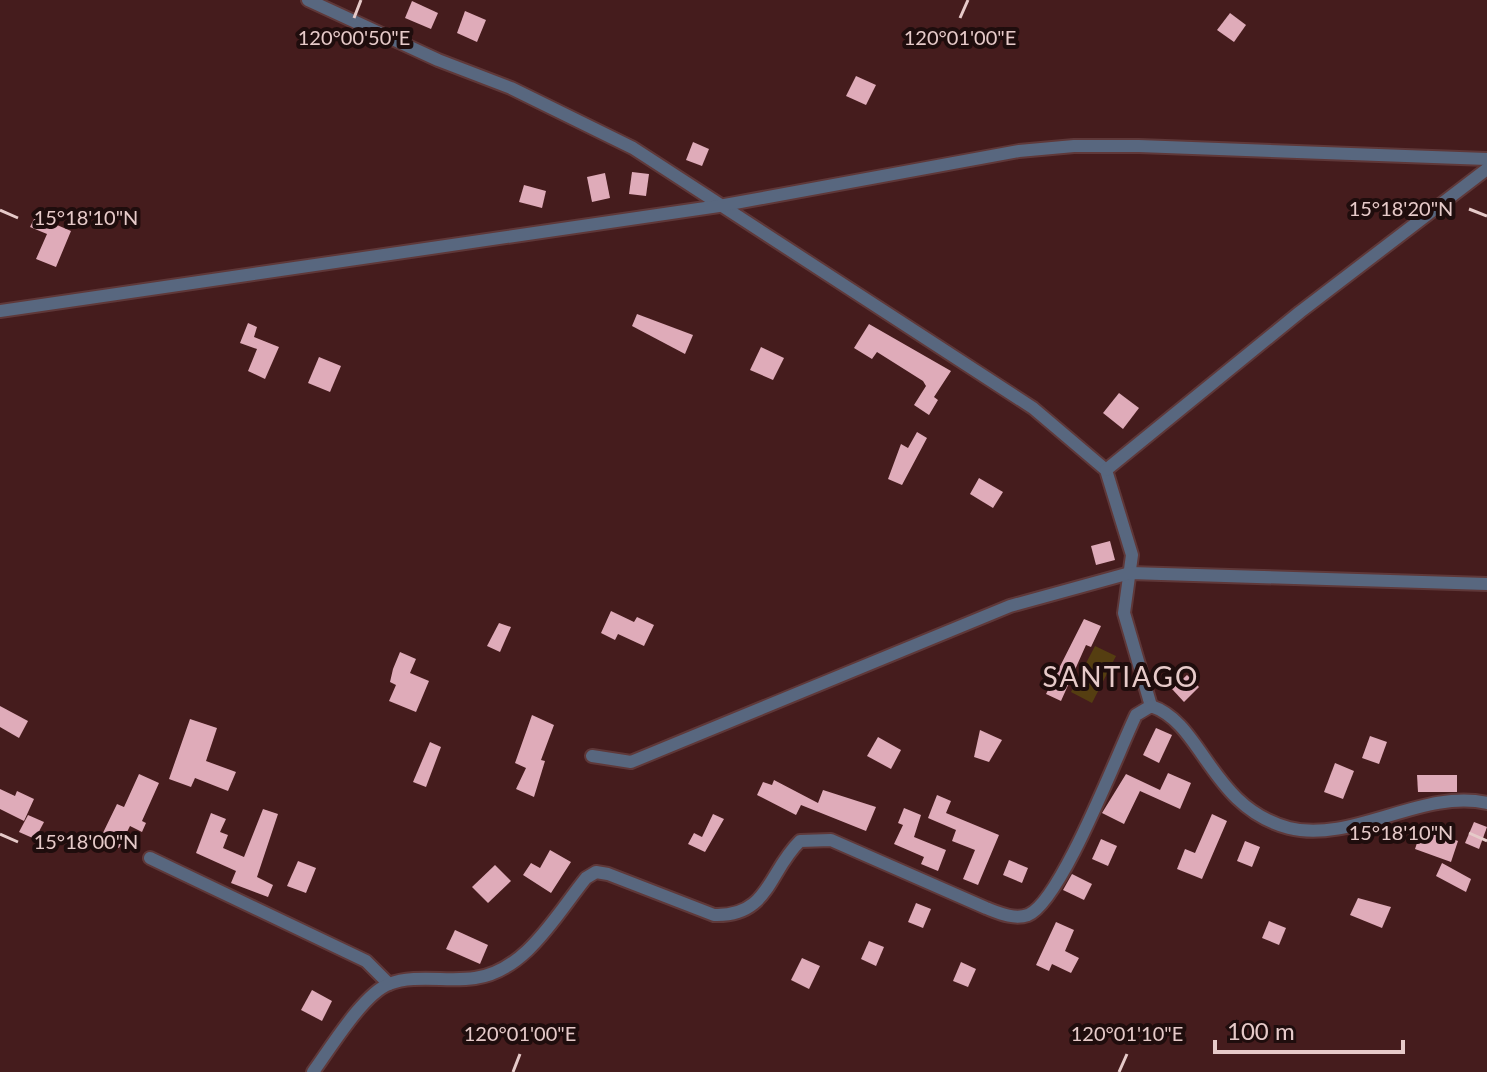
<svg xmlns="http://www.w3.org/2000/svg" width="1487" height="1072" font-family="Lato,sans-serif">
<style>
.green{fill:#553e11}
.building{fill:#dfabb9}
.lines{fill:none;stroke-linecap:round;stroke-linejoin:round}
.minor-casing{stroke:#5f3839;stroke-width:16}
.minor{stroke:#58677f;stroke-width:12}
.ticks{fill:none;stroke:#e6cac9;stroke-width:3}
.labels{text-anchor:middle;stroke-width:8;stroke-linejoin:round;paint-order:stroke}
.quarter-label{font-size:28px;letter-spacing:2px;fill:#e6cac9;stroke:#1f0d0d}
.ticks-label{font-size:20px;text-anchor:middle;fill:#e6cac9;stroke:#1f0d0d;stroke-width:8;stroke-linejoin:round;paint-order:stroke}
</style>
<rect width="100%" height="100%" fill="#451c1d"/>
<path class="green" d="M1095,646L1116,656L1092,703L1071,692Z"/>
<g class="building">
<path d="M412,1L438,13L431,29L405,18Z"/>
<path d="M465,11L486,20L477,42L457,33Z"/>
<path d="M1230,13L1246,25L1234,42L1217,30Z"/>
<path d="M856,76L876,85L866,105L846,96Z"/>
<path d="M693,142L709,149L702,166L686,160Z"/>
<path d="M632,172L649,174L646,196L629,194Z"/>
<path d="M605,173L610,198L592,202L587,177Z"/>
<path d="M524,185L546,191L542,208L519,202Z"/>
<path d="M40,207L54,214L50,222L71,231L56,267L36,259L47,234L30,227Z"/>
<path d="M637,314L693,335L685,354L632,326Z"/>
<path d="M248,323L257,327L254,337L279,347L265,379L248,371L257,349L240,343Z"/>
<path d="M869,324L951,371L934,397L938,400L929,415L914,405L926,386L923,381L877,352L872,359L854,348Z"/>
<path d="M761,347L784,358L773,380L750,370Z"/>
<path d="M319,357L341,366L330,392L308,383Z"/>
<path d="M1119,393L1139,408L1123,429L1103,413Z"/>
<path d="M917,432L927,438L902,485L888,479L901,444L908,448Z"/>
<path d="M979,478L1003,492L993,508L970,494Z"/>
<path d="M1110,541L1115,560L1096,565L1091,546Z"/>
<path d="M611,611L634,622L637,617L654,625L644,646L618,634L615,640L601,633Z"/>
<path d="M1084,619L1101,626L1091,647L1086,645L1061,701L1046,694Z"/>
<path d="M499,623L511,627L500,652L487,646Z"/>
<path d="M400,652L416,659L410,673L429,681L416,712L389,701L396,685L390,682L393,669Z"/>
<path d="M1187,675L1199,687L1184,702L1172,689Z"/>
<path d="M0,706L28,721L19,738L0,727Z"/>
<path d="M532,715L554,725L541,760L545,761L534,797L516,789L526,768L515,763Z"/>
<path d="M190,719L217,728L206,761L236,772L228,791L195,778L191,787L169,779Z"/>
<path d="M1156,728L1172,735L1159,763L1143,755Z"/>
<path d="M980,730L1002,740L989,762L974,757Z"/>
<path d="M1370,736L1387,742L1379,764L1362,758Z"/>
<path d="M878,737L901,750L891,769L867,756Z"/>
<path d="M430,742L441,747L426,787L413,782Z"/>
<path d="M1335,763L1354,771L1343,799L1324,792Z"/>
<path d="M1168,773L1191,783L1180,809L1140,791L1124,824L1102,813L1126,774L1160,790Z"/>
<path d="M139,774L159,783L142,821L146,823L142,832L130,826L119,848L100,839L117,804L124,807Z"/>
<path d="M1417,775H1457V792H1418Z"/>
<path d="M774,780L818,803L823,790L876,807L866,831L801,805L796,815L757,795L763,782L772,785Z"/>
<path d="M0,789L15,796L17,791L34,799L24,821L0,809Z"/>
<path d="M937,795L951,801L946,813L999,835L978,885L963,879L975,850L952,841L956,830L928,818Z"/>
<path d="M904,808L921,815L914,837L946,850L938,871L921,864L924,857L894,844L903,825L898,823Z"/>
<path d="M263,809L278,814L257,877L273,885L268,897L231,883L236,871L196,853L211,813L226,819L220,832L228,835L223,848L244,857Z"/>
<path d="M713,814L724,819L705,852L688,844L694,833L702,837Z"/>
<path d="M1212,814L1227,821L1202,879L1177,869L1185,849L1195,853Z"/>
<path d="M28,815L44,822L35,839L19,832Z"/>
<path d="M1474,822L1487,827L1479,849L1465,843Z"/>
<path d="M1422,828L1458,841L1451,862L1415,849Z"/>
<path d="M1101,839L1117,846L1108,866L1092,859Z"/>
<path d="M1245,841L1260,847L1252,867L1237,861Z"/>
<path d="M550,850L571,862L551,893L523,875L531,863L540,868Z"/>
<path d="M1009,860L1028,868L1022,883L1003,875Z"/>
<path d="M298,861L316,868L306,893L287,886Z"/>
<path d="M1442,863L1471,879L1466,892L1436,876Z"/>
<path d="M495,865L511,881L488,903L472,887Z"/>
<path d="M1072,874L1092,884L1084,900L1063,890Z"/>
<path d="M1358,898L1391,907L1382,928L1350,915Z"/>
<path d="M916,903L931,909L923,928L908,922Z"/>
<path d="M1269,921L1286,928L1279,945L1262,938Z"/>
<path d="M1056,922L1074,930L1065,951L1079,958L1071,973L1052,964L1049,971L1036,965Z"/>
<path d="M455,930L488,945L480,964L446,949Z"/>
<path d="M869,941L884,947L876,966L861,959Z"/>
<path d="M802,958L820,966L809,989L791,980Z"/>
<path d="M961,962L976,969L968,987L953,981Z"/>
<path d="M312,990L332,1001L322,1021L301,1010Z"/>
</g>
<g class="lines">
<g class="minor-casing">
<g id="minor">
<path d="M308,0L438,60L511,88L633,148L1033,408L1106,470L1132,555L1124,613L1151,706"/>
<path d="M0,311L719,206L1019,151L1074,146H1139L1487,159"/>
<path d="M1106,470L1300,312L1487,169"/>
<path d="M592,756L631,762L1010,606L1130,573L1487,584"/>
<path d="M150,858L366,961L389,984"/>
<path d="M313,1072C330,1049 363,994 389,984C414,974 448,982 475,978C526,971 556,915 586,878L596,872L608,874L714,915C769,917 768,872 800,841L831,840L986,908C999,913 1014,920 1028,915C1061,902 1118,752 1136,715L1151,706C1203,723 1210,807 1289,828C1351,844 1424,788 1487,803"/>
</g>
</g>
<use href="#minor" class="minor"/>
</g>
<path class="ticks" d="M354,18L361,0M960,18L968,0M1469,209L1487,216M0,210L18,218M1469,833L1487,841M0,834L18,842M513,1072L520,1054M1119,1072L1127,1054"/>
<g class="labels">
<g class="quarter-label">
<text x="1121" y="687">SANTIAGO</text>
</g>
</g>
<g class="ticks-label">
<text x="354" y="45">120°00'50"E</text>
<text x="960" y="45">120°01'00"E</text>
<text x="1401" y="216">15°18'20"N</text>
<text x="86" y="225">15°18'10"N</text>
<text x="1401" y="840">15°18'10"N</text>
<text x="86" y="849">15°18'00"N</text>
<text x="520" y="1041">120°01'00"E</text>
<text x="1127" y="1041">120°01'10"E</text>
</g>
<path d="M1215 1040v12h188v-12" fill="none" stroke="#e6cac9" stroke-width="4"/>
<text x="1227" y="1040" font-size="24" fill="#e6cac9" stroke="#1f0d0d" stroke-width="6" paint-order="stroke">100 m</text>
</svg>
